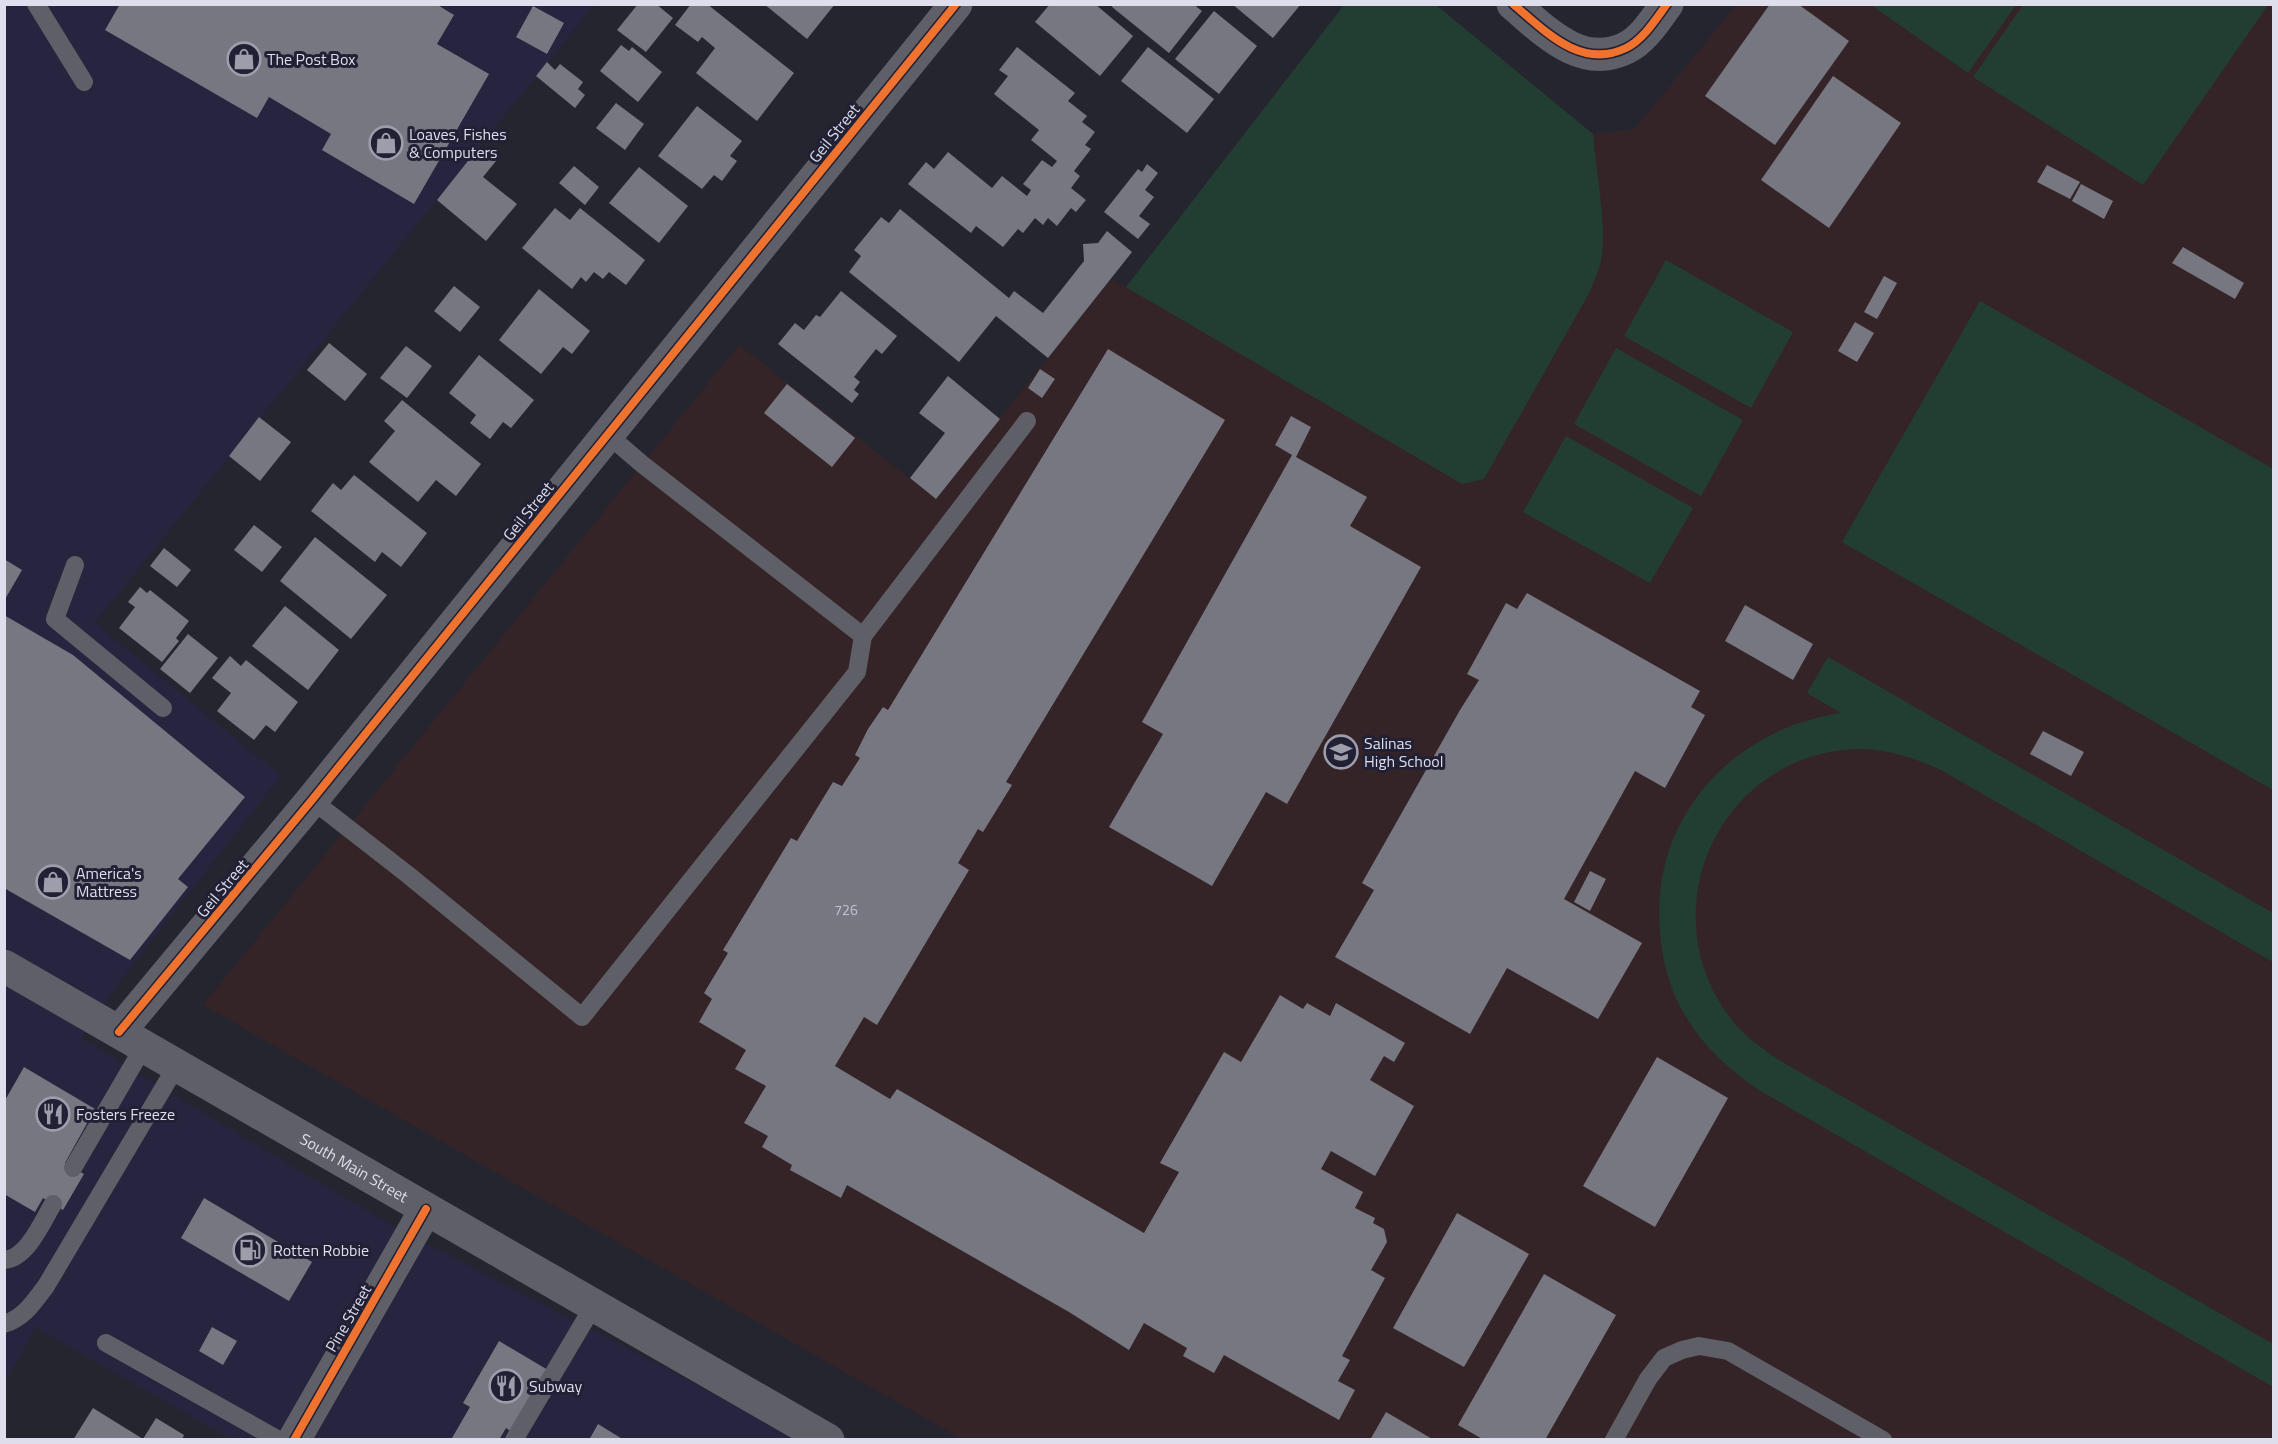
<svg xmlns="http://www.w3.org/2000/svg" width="2278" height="1444" font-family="'Titillium Web',sans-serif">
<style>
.built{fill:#26243e}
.education{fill:#352427}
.green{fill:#223e33}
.building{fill:#777781}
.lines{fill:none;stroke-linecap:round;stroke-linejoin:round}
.service{stroke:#5f5f68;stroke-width:18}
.minor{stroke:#5f5f68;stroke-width:33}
.secondary{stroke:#5f5f68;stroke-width:33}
.cycleway-casing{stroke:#212035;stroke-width:11}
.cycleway{stroke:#ef722f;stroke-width:8}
.labels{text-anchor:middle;stroke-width:6;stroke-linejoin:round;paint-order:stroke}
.number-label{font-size:14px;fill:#c4c4d2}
.poi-label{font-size:16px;fill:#dedeed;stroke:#212035;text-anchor:start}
.street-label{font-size:16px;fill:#dedeed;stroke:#212035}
</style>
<rect width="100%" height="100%" fill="#252530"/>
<path class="built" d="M5,5H594L95,623L281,776L128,971L82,1038L220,1123L393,1226L802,1439H231L36,1328L5,1382Z"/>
<path class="education" d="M1344,5H1436L1593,134L1635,129L1736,5H2273V1439H962L203,1005L739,345L936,499L1110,279L1126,287Z"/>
<g class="green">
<path d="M1344,5H1436L1593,134C1596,170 1606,221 1602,255C1600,269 1594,282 1588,295L1484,479L1462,484L1126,287Z"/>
<path d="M1871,5H2016L1968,73Z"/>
<path d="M2023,5V4L2268,5L2143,185L1973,77Z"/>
<path d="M1666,260L1793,332L1751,408L1624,336Z"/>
<path d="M1980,301L2273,469V790L1842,542Z"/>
<path d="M1616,348L1743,420L1701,496L1574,424Z"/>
<path d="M1566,436L1693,508L1650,583L1523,512Z"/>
<path d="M1828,657L2273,913V962L1943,771C1917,759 1889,749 1860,749C1720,751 1647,912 1732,1020C1744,1036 1761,1047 1777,1059L2273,1344V1387L1759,1090C1729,1070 1705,1048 1686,1017C1670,991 1662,960 1660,931C1650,818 1732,729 1841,713L1807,693Z"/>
</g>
<g class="building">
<path d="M120,4H436L454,15L437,44L489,74L414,204L322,150L331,134L269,97L257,118L105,30Z"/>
<path d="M638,4H656L673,18L646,52L617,30Z"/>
<path d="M691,4H707L794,73L757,121L696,73L715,48L702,37L698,42L675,25Z"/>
<path d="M764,4H835L807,39Z"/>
<path d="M1050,4H1095L1133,36L1100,76L1035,22Z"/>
<path d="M1113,4H1193L1202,11L1169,53L1112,7Z"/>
<path d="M1232,4H1301L1273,38Z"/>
<path d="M1770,4H1798L1849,41L1775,145L1705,96Z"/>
<path d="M533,6L564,23L547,54L516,37Z"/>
<path d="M1214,11L1257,46L1219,94L1175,59Z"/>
<path d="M621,45L629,51L632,47L662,72L638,102L600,71Z"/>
<path d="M1017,47L1075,93L1068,101L1087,116L1082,122L1095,132L1085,145L1091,149L1074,171L1080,176L1071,188L1086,200L1076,212L1071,208L1057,226L1048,218L1043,225L1035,218L1023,233L1018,229L1003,247L976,226L971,233L908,184L926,162L934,169L948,152L992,188L1002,176L1027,196L1031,190L1023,184L1042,160L1052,167L1057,161L1031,140L1039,130L994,94L1008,76L999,70Z"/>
<path d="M1148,47L1214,99L1187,133L1121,81Z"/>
<path d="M547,62L555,70L560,64L583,82L578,89L585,95L575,108L536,76Z"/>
<path d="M1833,76L1901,123L1829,228L1761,180Z"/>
<path d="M616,103L644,124L625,150L596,128Z"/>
<path d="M697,106L742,141L730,156L737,161L722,181L714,175L702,189L658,156Z"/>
<path d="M479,147L496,161L483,177L517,204L486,241L437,200Z"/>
<path d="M1147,164L1158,173L1145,190L1154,197L1139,216L1150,224L1138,239L1104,212L1138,169L1142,172Z"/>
<path d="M2047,165L2080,182L2070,199L2037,182Z"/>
<path d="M574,166L599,187L585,205L559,183Z"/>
<path d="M639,167L688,206L659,243L609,203Z"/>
<path d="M2081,184L2113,201L2104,219L2072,201Z"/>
<path d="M555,208L570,220L580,208L645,260L626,285L609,272L603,279L594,272L586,282L581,277L572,289L522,248Z"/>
<path d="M900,209L1009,298L1014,291L1043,313L1084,261L1083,244L1098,243L1107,231L1132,252L1048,358L996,316L959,362L849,272L861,256L854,250L881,217L889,223Z"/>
<path d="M2183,247L2244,283L2235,299L2172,263Z"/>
<path d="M1884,276L1897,283L1877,319L1864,312Z"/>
<path d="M454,286L480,307L460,332L434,311Z"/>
<path d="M539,289L590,331L572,354L563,347L541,374L499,340Z"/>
<path d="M841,291L897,336L882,354L876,349L854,377L860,382L854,390L859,394L852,403L778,344L795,323L804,330L816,315L820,317Z"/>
<path d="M1855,322L1874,333L1857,362L1838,351Z"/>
<path d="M329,343L367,374L345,401L307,370Z"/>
<path d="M406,346L432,366L407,398L380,378Z"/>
<path d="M1108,349L1225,420L1006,782L1012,785L983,832L978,829L958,863L969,870L877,1025L864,1017L835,1066L890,1099L897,1089L1144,1233L1179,1172L1160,1163L1224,1052L1241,1062L1280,995L1303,1009L1307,1003L1330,1016L1336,1003L1405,1043L1394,1062L1384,1056L1370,1080L1414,1106L1375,1176L1331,1151L1321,1169L1363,1192L1355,1208L1375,1218L1373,1223L1384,1229L1387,1242L1371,1270L1385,1278L1342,1356L1350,1360L1338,1381L1355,1390L1339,1420L1224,1355L1214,1373L1183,1356L1187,1348L1144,1323L1129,1350L1069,1312L847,1185L841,1198L790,1170L792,1165L762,1147L768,1136L744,1123L766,1086L735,1069L746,1050L699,1022L712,999L704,993L728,953L723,950L791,838L797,841L833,782L842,786L860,758L855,755L868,729L883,707L888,710Z"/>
<path d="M479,355L534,400L511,428L503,422L490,439L470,423L476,415L449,393Z"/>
<path d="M1040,369L1055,379L1042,398L1028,388Z"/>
<path d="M948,376L1000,419L936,499L910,478L945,433L919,413Z"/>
<path d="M787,384L855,438L832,467L764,413Z"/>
<path d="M402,400L481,464L456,496L436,480L418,502L369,462L395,431L384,421Z"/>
<path d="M1291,416L1311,427L1296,457L1367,497L1350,526L1421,567L1287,804L1266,792L1212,886L1109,827L1163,734L1142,722L1292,455L1275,445Z"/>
<path d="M259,417L291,442L260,481L229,456Z"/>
<path d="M354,475L427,533L401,567L382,552L375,562L311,511L333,483L341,490Z"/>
<path d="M254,525L282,547L262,572L234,550Z"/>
<path d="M315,537L387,595L351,639L280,581Z"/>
<path d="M164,548L191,570L177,587L150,566Z"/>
<path d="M4,559L22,570L4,601Z"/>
<path d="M140,587L147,593L150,590L189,621L176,638L179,641L162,662L119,628L135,607L128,602Z"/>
<path d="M1527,593L1700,691L1691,707L1705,715L1665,788L1635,771L1564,899L1642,943L1598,1019L1507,968L1470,1034L1335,957L1374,890L1362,883L1460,710L1479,680L1467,674L1506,603L1517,609Z"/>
<path d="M1745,605L1813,644L1793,680L1725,641Z"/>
<path d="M285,606L339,650L308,690L252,646Z"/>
<path d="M4,615L73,655L245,797L178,879L188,887L130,960L4,888Z"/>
<path d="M188,634L218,658L190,693L160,669Z"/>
<path d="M230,656L241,666L246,660L298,702L275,732L266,725L254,740L217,711L231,693L212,678Z"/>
<path d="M2043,731L2084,752L2071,776L2030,754Z"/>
<path d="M1590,871L1606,879L1590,911L1574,902Z"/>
<path d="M1657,1057L1728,1098L1655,1227L1583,1186Z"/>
<path d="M24,1067L95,1109L65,1163L84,1174L63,1210L43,1198L35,1212L4,1194V1102Z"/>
<path d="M204,1198L312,1262L289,1301L181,1238Z"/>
<path d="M1457,1213L1529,1254L1464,1367L1393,1328Z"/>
<path d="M1544,1274L1616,1315L1545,1440H1484L1458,1425Z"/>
<path d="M212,1327L237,1341L223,1365L199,1351Z"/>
<path d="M499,1341L548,1370L512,1432L506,1428L499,1440H454L452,1438L470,1407L463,1403Z"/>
<path d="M93,1408L143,1439L156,1418L184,1435L182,1440H73Z"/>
<path d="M1386,1412L1434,1440H1370Z"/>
<path d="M598,1424L624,1440H589Z"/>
</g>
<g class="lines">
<g class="service">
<path d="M36,4L84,82"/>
<path d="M607,434L642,464L863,636"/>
<path d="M75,565L55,619L163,708"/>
<path d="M312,800L407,874L582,1017L857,672L863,636L1027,421"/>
<path d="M73,1168L144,1046"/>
<path d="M4,1260C27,1259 42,1222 53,1204"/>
<path d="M4,1324C24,1318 34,1302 46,1286L177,1065"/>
<path d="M106,1343L279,1440"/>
<path d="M514,1440L594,1305"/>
<path d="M1614,1440L1648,1379L1664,1358L1682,1350L1699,1346L1728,1351L1883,1440"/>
</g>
<g class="minor">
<path d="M1513,4C1545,31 1581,70 1626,48C1643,40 1656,19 1667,4"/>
<path d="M119,1032L312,800L956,4"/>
<path d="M294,1440L426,1209"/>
</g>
<path class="secondary" id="s1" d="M4,966L828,1440"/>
<g class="cycleway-casing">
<g id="cycleway">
<path d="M1513,4C1545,31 1581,70 1626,48C1643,40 1656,19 1667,4"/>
<path d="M119,1032L312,800L956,4"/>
<path d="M294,1440L426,1209"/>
</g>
</g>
<use href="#cycleway" class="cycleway"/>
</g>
<defs>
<g id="shop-ring" transform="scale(1.725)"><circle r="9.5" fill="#212035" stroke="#9d9dab" stroke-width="1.5"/><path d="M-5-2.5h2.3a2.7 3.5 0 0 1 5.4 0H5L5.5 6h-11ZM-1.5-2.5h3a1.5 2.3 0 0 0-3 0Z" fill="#9d9dab"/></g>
<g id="school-ring" transform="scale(1.725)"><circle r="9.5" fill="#212035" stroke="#9d9dab" stroke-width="1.5"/><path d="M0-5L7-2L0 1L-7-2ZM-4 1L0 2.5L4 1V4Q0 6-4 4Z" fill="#9d9dab"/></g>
<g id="restaurant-ring" transform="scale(1.725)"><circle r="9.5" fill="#212035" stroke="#9d9dab" stroke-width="1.5"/><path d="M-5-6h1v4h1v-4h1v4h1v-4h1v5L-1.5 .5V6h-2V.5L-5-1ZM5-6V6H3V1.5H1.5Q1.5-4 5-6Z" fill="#9d9dab"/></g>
<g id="fuel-ring" transform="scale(1.725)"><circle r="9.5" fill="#212035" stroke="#9d9dab" stroke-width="1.5"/><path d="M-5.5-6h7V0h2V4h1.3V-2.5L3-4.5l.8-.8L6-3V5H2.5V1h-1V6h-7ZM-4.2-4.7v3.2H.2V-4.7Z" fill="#9d9dab"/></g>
</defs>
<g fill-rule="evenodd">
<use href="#shop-ring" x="244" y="59"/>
<use href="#shop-ring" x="386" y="143"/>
<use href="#school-ring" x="1341" y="752"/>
<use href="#shop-ring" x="53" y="882"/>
<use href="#restaurant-ring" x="53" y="1114"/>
<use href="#fuel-ring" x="250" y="1250"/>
<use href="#restaurant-ring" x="506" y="1386"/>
</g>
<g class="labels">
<g class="number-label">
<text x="846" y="915">726</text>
</g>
<g class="poi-label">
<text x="267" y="65">The Post Box</text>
<text x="409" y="140">Loaves, Fishes<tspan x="409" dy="18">&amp; Computers</tspan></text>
<text x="1364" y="749">Salinas<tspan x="1364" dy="18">High School</tspan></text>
<text x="76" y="879">America's<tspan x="76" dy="18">Mattress</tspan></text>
<text x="76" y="1120">Fosters Freeze</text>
<text x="273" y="1256">Rotten Robbie</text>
<text x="529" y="1392">Subway</text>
</g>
<g class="street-label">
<text transform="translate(834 133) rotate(-51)" y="6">Geil Street</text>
<text transform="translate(528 511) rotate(-51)" y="6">Geil Street</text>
<text transform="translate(222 888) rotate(-50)" y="6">Geil Street</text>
<text dy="6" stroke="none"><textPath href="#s1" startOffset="404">South Main Street</textPath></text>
<text transform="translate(348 1318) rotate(-60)" y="6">Pine Street</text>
</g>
</g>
<rect width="2278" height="1444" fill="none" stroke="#dedeed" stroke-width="12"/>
</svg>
